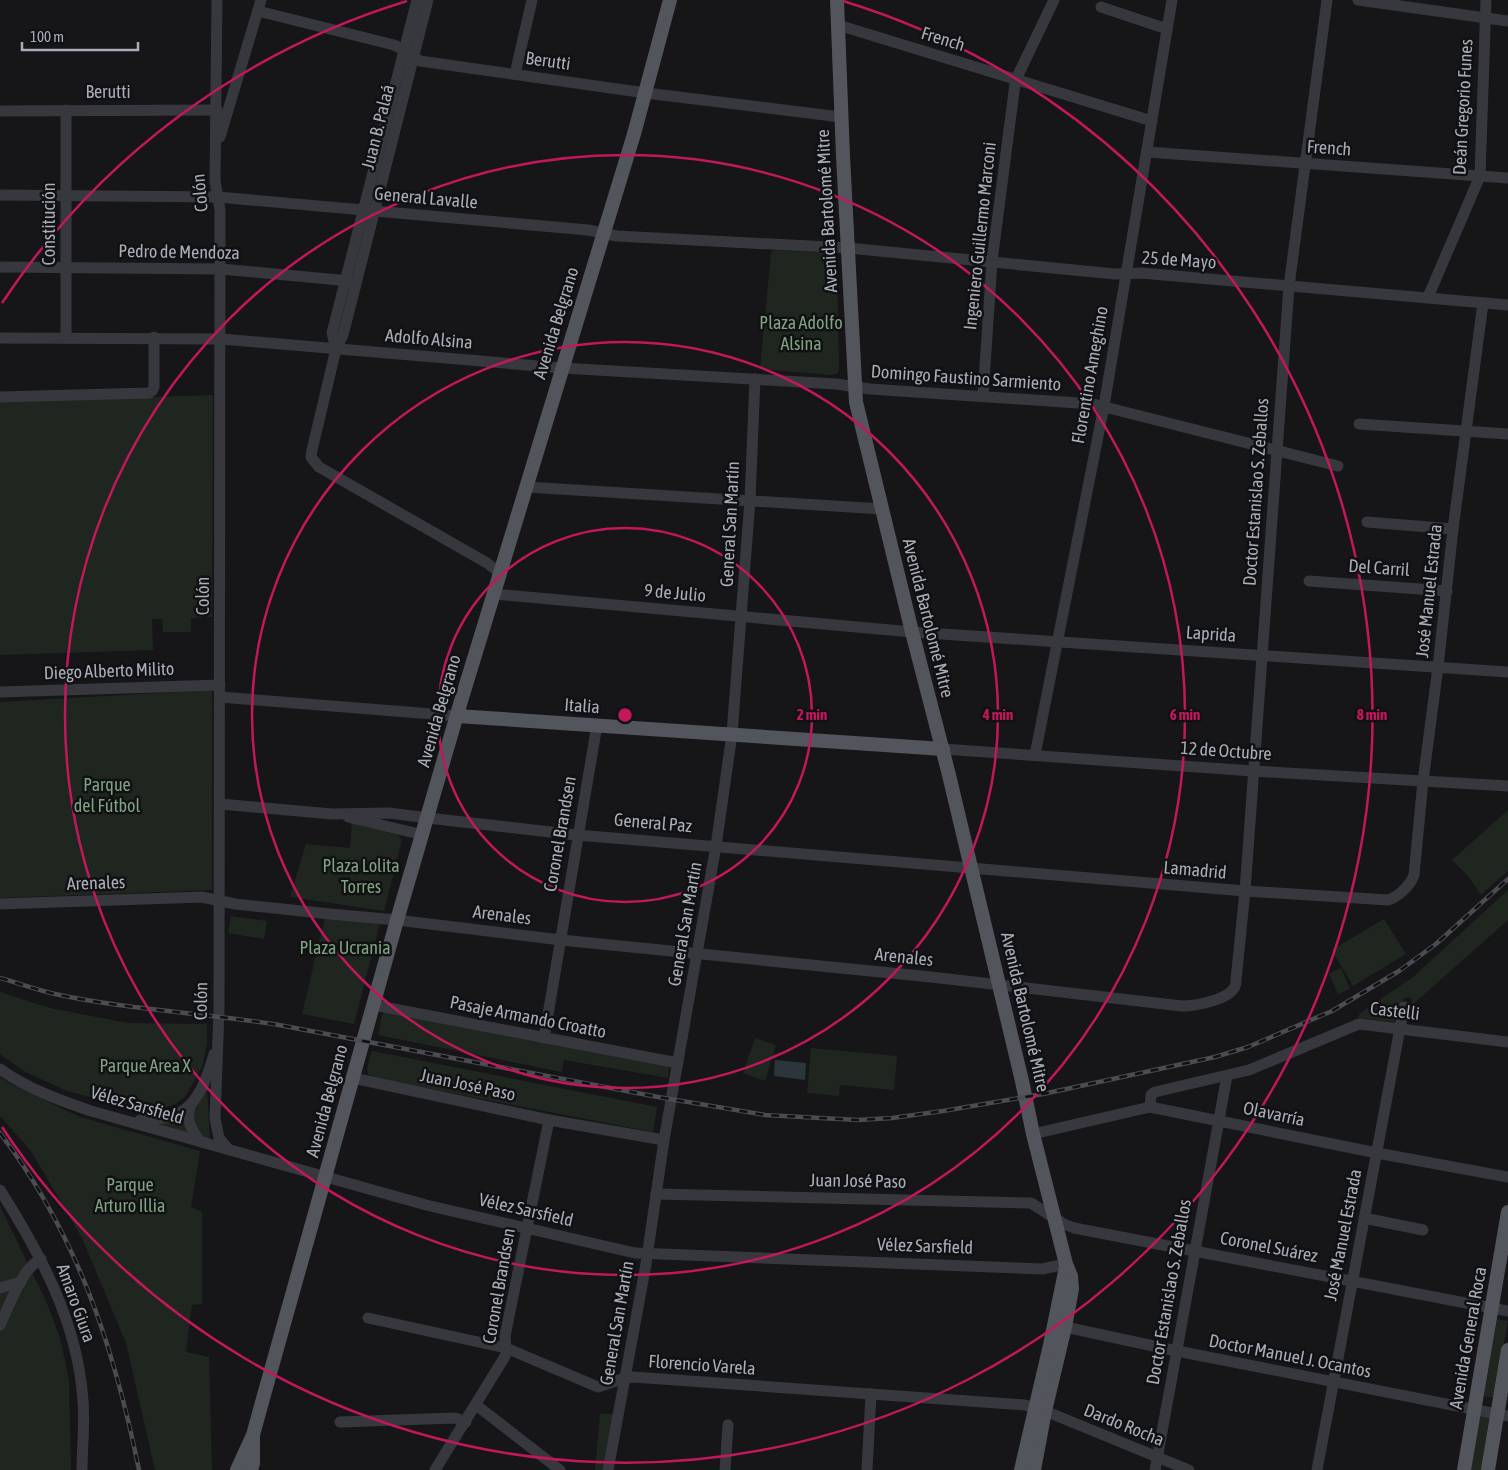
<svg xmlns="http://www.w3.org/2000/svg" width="1508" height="1470" font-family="'Asap Condensed',sans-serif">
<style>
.green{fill:#1e261f}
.water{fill:#2c353c}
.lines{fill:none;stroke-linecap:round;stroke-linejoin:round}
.minor{stroke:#37383d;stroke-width:11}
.major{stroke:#53555c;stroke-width:14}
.rail-casing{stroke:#4a4c52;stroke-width:4.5}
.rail{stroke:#111113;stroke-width:2.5;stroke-dasharray:8;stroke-linecap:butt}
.ring{fill:none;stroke:#c2185b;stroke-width:2.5}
.labels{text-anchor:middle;stroke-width:5;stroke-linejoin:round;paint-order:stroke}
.street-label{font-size:18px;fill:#a8adb8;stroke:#111113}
.park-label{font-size:18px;fill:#7fa381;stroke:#111113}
.centre{fill:#c2185b;stroke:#111113;stroke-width:2.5}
.ring-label{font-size:15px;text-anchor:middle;font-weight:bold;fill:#c2185b;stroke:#111113;stroke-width:5;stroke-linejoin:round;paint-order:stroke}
</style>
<rect width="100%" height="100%" fill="#161618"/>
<g class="green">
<path d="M774,250L825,253L837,266L839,368L837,374L831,375L760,369L771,253Z"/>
<path d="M213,395L212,617L191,618V632H163L162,619H152L153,650L0,655V402Z"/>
<path d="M212,690V890L0,898V702Z"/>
<path d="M1508,810V871L1481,895L1468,876L1452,860Z"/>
<path d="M352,823L398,835L402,840L384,911L290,897L306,844L350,848Z"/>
<path d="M1508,890V920L1411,1006L1412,999L1408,997L1402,1000L1399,1017L1394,1022L1358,1018L1360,1013L1413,977Z"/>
<path d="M231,916L267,921L264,939L228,933Z"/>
<path d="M325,917L380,923L354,1024L302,1014Z"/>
<path d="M1384,919L1406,954L1353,986L1332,950Z"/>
<path d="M1341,968L1350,989L1338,994L1329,974Z"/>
<path d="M0,992L50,1008L128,1023L207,1024V1044L202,1067L185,1097L175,1104L164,1108L141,1110L67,1091L25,1072L0,1054Z"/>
<path d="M386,1011L669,1065L668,1078L564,1060L562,1072L378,1035L382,1015Z"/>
<path d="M755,1038L776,1045L765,1081L743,1073Z"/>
<path d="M811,1048L897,1056L894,1090L840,1085L839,1096L807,1093Z"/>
<path d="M372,1051L657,1107L653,1132L374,1078L368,1074L367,1068Z"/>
<path d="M0,1077L9,1083L80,1117L200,1151L191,1207L202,1212V1304L192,1305L186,1352L209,1357L212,1470H155L126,1343L82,1238L31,1151L0,1116Z"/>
<path d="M207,1086L210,1140L158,1126L184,1117Z"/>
<path d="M0,1206L46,1301L61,1341L69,1381L71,1470H0Z"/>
<path d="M1497,1319L1508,1321L1494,1398L1484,1396Z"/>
<path d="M1475,1409L1497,1414L1488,1470H1464Z"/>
<path d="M600,1414H614L604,1470H595Z"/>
</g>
<path class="water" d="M775,1060L806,1063L805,1080L774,1076Z"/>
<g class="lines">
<g class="minor">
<path d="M217,0L215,181L220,210L219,1011L215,1118L219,1138L228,1149"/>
<path d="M428,0L343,335L336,349L312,450L311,457L319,467L487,563L500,573"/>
<path d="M1358,0L1508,21"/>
<path d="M1101,7L1167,29"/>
<path d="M258,11L394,45L404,50L420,61L646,93L841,117"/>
<path d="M838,25L1152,121"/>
<path d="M515,74L532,0"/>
<path d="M0,111L217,110"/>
<path d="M220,137L261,0"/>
<path d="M1147,152L1508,178"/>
<path d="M0,195L218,197L588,230L617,236L848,248L1115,274L1141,273L1508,305"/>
<path d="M0,267L221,269L350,281"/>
<path d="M1428,297L1480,176L1486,0"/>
<path d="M66,337V110"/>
<path d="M0,338L221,339L562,368L836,384L870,389L1093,404L1338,466"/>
<path d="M336,349L332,333L417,0"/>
<path d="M983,396L992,261L1015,84L1019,73L1054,0"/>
<path d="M0,397L149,393L152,391L154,387V337"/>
<path d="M1359,424L1508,434"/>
<path d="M527,487L882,509"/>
<path d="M1367,522L1453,529"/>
<path d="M1309,581L1447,591"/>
<path d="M494,594L912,632L1508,672"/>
<path d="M0,692L220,685"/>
<path d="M220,697L457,716"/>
<path d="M943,749L1253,771L1508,786"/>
<path d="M1035,755L1104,406L1172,0"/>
<path d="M220,804L332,814L389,813L428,818L577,835L1245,891L1388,900C1398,897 1410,886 1414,875L1423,781L1438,667L1453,529L1483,303"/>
<path d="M348,817L423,835"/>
<path d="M0,904L202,897L235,904L330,914L397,920L561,940L931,977L1182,1006C1195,1006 1227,1000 1234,988C1236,986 1236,983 1236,980L1245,891L1289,286L1327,0"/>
<path d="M373,1005L678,1063"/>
<path d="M544,1038L597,725"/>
<path d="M0,1069C28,1089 59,1100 91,1111L426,1205L635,1253L1042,1269L1066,1264"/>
<path d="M353,1078L549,1120L664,1140"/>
<path d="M191,1104C185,1120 191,1129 200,1141"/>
<path d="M1150,1107L1151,1095L1155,1092L1249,1070L1359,1024L1508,1042"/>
<path d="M140,1120C189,1122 201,1098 214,1054"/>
<path d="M1033,1134L1150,1107L1377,1153L1508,1177"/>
<path d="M0,1190C41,1255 78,1323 83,1401C85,1424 82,1447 82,1470"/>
<path d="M656,1194L1031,1203L1064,1224L1074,1228L1508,1311"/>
<path d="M1364,1218L1423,1230"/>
<path d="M0,1288L21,1282"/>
<path d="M368,1318L506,1348L598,1387L625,1378L633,1377L1025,1405L1045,1411L1189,1470"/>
<path d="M0,1325C10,1305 21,1269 41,1259"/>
<path d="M1065,1327L1177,1351L1508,1416"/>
<path d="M476,1405L560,1470"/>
<path d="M340,1422L455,1418L466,1422"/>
<path d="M435,1470L504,1358L506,1354L505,1336L549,1120"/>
<path d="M608,1470L646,1264L664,1140L716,846L732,734L750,500L755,379"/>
<path d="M725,1470L728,1425"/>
<path d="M867,1470L871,1394"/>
<path d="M1155,1470L1227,1076"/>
<path d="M1317,1470L1404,1007"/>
</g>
<g class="major">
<path d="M837,0L843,156L856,402L912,632L948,771L1022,1081L1033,1134L1066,1264L1071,1276L1072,1289L1065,1327L1045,1411L1034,1470"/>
<path d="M457,716L943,749"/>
<path d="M237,1470L253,1435L264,1395L397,920L461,701L634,134L670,0"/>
<path d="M251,1470L253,1463V1438"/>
<path d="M1021,1470L1050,1345L1066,1267"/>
<path d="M1464,1470L1508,1212"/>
<path d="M1488,1470L1508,1350"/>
</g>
<g class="rail-casing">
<g id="rail">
<path d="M0,978C18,983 37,990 55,994C129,1010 205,1013 279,1025L658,1097L765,1115L858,1120L892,1118L943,1111L1043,1094L1215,1057L1248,1047L1332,1011L1399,971L1436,944L1508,879"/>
<path d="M0,1133C77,1234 114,1347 139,1470"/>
</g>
</g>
<use href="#rail" class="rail"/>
</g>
<g class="ring">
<circle cx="625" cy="715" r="187"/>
<circle cx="625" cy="715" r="373"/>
<circle cx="625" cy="715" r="560"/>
<path d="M2 303A747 747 0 0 1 407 1M843 1A747 747 0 1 1 2 1127"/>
</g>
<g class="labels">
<g class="street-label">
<text transform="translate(943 39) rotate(17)" y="6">French</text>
<text transform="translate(548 61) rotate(8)" y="6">Berutti</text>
<text x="108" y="98">Berutti</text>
<text transform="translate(1463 107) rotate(-87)" y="6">Deán Gregorio Funes</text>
<text transform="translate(378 127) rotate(-76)" y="6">Juan B. Palaá</text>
<text transform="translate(1329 148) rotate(4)" y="6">French</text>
<text transform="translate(200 193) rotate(-95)" y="6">Colón</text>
<text transform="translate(426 198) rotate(5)" y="6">General Lavalle</text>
<text transform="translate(827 211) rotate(-93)" y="6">Avenida Bartolomé Mitre</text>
<text transform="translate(49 224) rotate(-90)" y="6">Constitución</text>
<text transform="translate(980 236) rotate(-84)" y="6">Ingeniero Guillermo Marconi</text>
<text transform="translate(179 252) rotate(1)" y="6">Pedro de Mendoza</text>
<text transform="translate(1179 260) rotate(4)" y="6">25 de Mayo</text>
<text transform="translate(556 323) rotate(-73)" y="6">Avenida Belgrano</text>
<text transform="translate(429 339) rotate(5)" y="6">Adolfo Alsina</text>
<text transform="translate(1090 375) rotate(-80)" y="6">Florentino Ameghino</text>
<text transform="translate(966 378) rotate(4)" y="6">Domingo Faustino Sarmiento</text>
<text transform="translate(1256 492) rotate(-86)" y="6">Doctor Estanislao S. Zeballos</text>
<text transform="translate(730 524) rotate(-87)" y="6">General San Martín</text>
<text transform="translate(1379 568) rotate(4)" y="6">Del Carril</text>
<text transform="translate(1429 591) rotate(-84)" y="6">José Manuel Estrada</text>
<text transform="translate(675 593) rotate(5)" y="6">9 de Julio</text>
<text transform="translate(203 596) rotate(-90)" y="6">Colón</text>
<text transform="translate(928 618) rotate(76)" y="6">Avenida Bartolomé Mitre</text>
<text transform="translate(1211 634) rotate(4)" y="6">Laprida</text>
<text transform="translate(109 671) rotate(-2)" y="6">Diego Alberto Milito</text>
<text transform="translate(582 706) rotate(4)" y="6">Italia</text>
<text transform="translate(439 711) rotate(-74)" y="6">Avenida Belgrano</text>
<text transform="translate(1226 751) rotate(4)" y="6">12 de Octubre</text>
<text transform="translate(653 823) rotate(5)" y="6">General Paz</text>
<text transform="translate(560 834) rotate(-80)" y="6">Coronel Brandsen</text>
<text transform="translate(1195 870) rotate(5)" y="6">Lamadrid</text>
<text transform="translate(96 883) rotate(-2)" y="6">Arenales</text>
<text transform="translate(502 915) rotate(7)" y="6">Arenales</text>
<text transform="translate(685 924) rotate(-80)" y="6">General San Martín</text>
<text transform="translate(904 957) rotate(6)" y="6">Arenales</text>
<text transform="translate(201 1001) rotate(-89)" y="6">Colón</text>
<text transform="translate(1395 1011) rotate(7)" y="6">Castelli</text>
<text transform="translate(1025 1012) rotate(77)" y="6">Avenida Bartolomé Mitre</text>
<text transform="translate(528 1017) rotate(11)" y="6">Pasaje Armando Croatto</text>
<text transform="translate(468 1085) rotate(12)" y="6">Juan José Paso</text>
<text transform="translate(327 1101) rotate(-75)" y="6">Avenida Belgrano</text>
<text transform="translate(137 1105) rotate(16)" y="6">Vélez Sarsfield</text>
<text transform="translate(1274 1114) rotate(12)" y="6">Olavarría</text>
<text transform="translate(858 1181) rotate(1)" y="6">Juan José Paso</text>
<text transform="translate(526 1210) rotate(13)" y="6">Vélez Sarsfield</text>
<text transform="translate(1343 1235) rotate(-79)" y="6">José Manuel Estrada</text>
<text transform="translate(925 1246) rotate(2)" y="6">Vélez Sarsfield</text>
<text transform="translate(1269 1247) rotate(11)" y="6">Coronel Suárez</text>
<text transform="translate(499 1286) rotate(-80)" y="6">Coronel Brandsen</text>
<text transform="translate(1169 1292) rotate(-80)" y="6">Doctor Estanislao S. Zeballos</text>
<text transform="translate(76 1303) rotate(70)" y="6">Amaro Giura</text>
<text transform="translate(617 1323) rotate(-80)" y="6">General San Martín</text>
<text transform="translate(1468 1338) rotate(-80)" y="6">Avenida General Roca</text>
<text transform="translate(1290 1356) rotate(11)" y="6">Doctor Manuel J. Ocantos</text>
<text transform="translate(702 1365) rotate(4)" y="6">Florencio Varela</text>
<text transform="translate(1124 1425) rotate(22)" y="6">Dardo Rocha</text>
</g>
<g class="park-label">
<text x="801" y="329">Plaza Adolfo<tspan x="801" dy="21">Alsina</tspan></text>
<text x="107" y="791">Parque<tspan x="107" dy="21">del Fútbol</tspan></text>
<text x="361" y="872">Plaza Lolita<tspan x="361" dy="21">Torres</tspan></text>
<text x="345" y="954">Plaza Ucrania</text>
<text x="145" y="1072">Parque Area X</text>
<text x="130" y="1191">Parque<tspan x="130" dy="21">Arturo Illia</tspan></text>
</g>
</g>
<circle cx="625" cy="715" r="8" class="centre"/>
<g class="ring-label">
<text x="812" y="720">2 min</text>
<text x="998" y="720">4 min</text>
<text x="1185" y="720">6 min</text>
<text x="1372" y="720">8 min</text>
</g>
<path d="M22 42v8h116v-8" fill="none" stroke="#a8adb8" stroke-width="2.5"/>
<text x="30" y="42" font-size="15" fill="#a8adb8" stroke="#111113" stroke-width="4" paint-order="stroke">100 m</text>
</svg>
